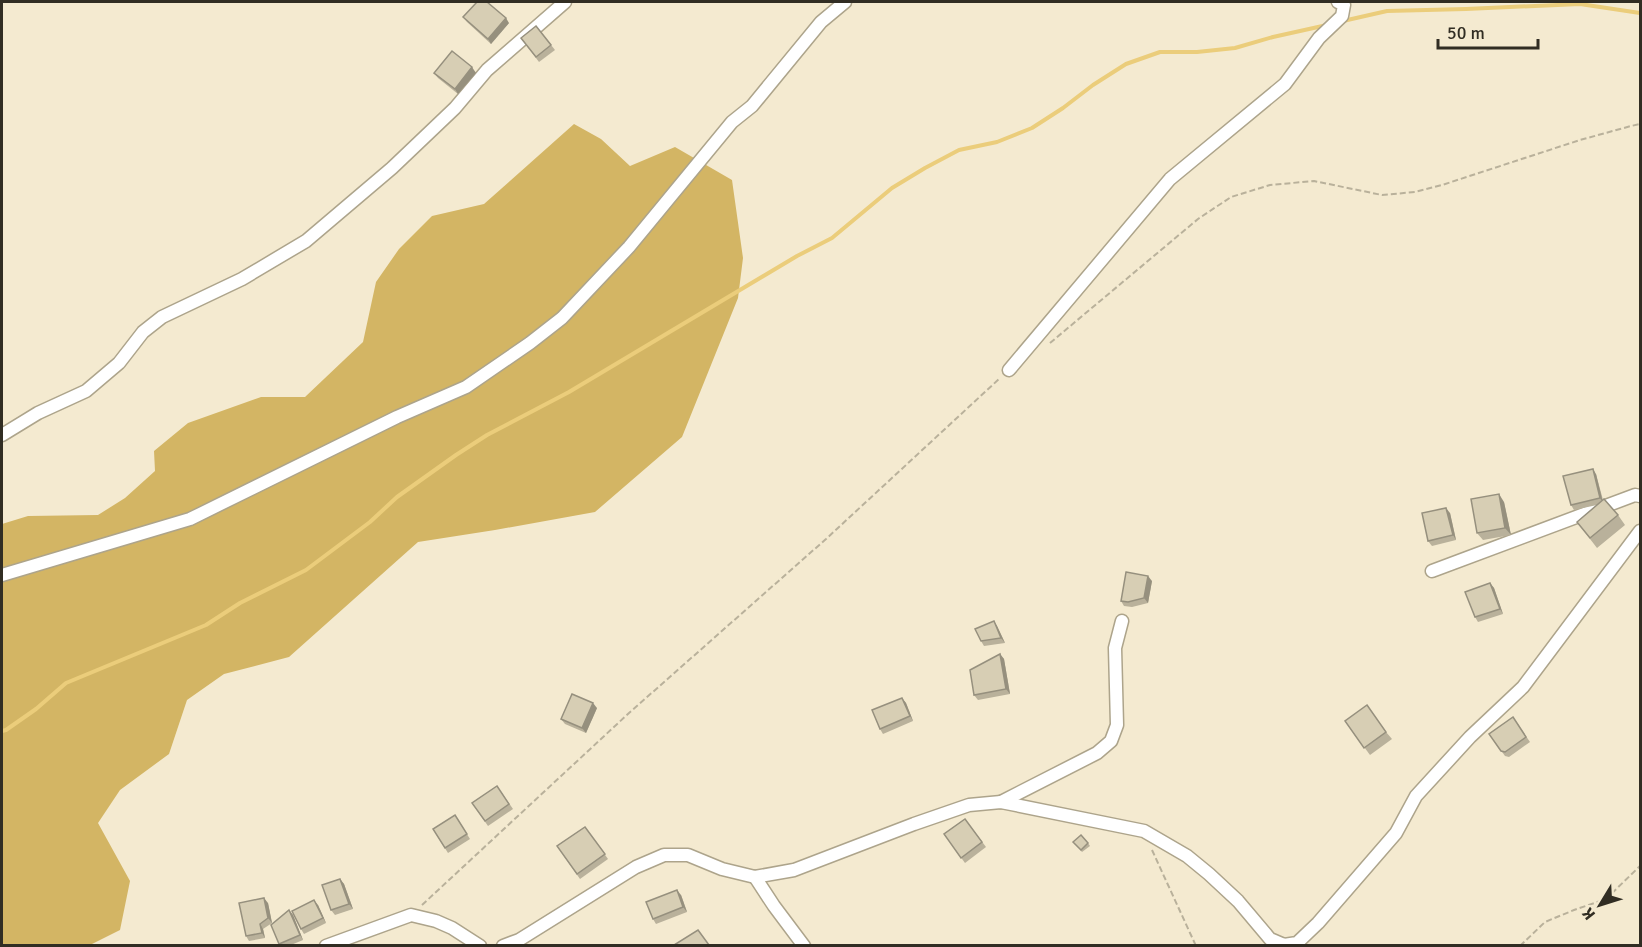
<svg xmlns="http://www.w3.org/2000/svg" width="1642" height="947" font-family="Signika,sans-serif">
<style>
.forest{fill:#d3b564}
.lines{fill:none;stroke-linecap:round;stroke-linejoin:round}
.stream{stroke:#ebcd7b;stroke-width:4}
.street-casing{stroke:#ada48b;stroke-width:15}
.path{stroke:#b9b19b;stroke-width:2;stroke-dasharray:6 3;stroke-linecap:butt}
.street{stroke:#fff;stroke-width:12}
.wall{fill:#b9b19b}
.shaded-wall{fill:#96907e}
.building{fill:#d7ceb4;stroke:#96907e;stroke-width:1.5}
</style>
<rect width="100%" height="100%" fill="#f4ead0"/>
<path class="forest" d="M574,124L601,139L630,166L675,147L732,180L743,258L738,298L682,437L595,512L495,530L418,542L289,657L224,674L187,700L169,754L120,790L98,823L130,881L120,930L90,945L3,946L2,943V524L28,516L98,515L125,498L155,471L154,451L188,423L261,397H305L363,342L376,282L399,249L432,216L484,204Z"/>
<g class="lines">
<g class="stream">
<path d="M1343,21L1387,11L1466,9L1580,4L1640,13"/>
<path d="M2,731L6,730L36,709L66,683L206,625L240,603L306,570L370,522L397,497L456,455L487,435L569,392L797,256L832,238L892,188L925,168L959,150L997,142L1032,128L1063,108L1093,85L1126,64L1160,52H1197L1235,48L1273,37L1327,25"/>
</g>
<g class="street-casing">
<g id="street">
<path d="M1009,370L1170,179L1285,84L1319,38L1342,16L1344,5L1338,2"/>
<path d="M2,435L38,413L86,391L119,363L143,332L162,317L242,279L306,241L392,168L455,108L487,70L565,2"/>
<path d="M1432,571L1635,495L1640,496"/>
<path d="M2,575L190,519L397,417L466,387L530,343L562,318L629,247L732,122L752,106L821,22L845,2"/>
<path d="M1001,802L1097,753L1111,741L1117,725L1115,648L1122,621"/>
<path d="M755,877L774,906L804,946"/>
<path d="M326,946L411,915L436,921L452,928L480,946"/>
<path d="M503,946L519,940L636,867L664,855H688L722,869L755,877L794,870L914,824L969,805L1001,802L1144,831L1187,856L1209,874L1238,901L1270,939L1284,945L1297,943L1318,923L1396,833L1416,796L1470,737L1523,687L1640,531"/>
</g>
</g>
<g class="path">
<path d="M1050,343L1198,219L1231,197L1270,185L1314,181L1382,195L1415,192L1442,185L1580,140L1631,126L1640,124"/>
<path d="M1152,850L1196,946"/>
<path d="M422,905L629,713L826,539L999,379"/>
<path d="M1520,946L1545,922L1574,910L1606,899L1640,866"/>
</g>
<use href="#street" class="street"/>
</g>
<g class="wall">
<path d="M463,17L509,23L491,44L467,22Z"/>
<path d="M536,26L555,50L539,62L521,38Z"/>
<path d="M434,73H476L458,94L438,78Z"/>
<path d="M1596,474L1603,500L1618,515L1625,525L1597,548L1577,522L1597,505L1574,510L1571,505Z"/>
<path d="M1504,502L1511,535L1483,540L1477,533Z"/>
<path d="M1450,513L1456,540L1432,546L1428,541Z"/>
<path d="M1152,581L1148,603L1132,607L1124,606L1121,601Z"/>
<path d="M1490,583L1494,588L1503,614L1478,622L1475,617Z"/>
<path d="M994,621L997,626L1005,643L984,646L981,641Z"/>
<path d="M1000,654L1004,659L1010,694L978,700L974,695Z"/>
<path d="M902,698L906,703L913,721L883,734L880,729Z"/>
<path d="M597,708L586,733L565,724L561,719Z"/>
<path d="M1513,717L1530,742L1509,757L1505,756L1489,734Z"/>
<path d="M1345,721L1386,732L1392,739L1370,755Z"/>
<path d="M497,786L513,809L488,826L472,803Z"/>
<path d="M455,815L470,839L448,853L433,829Z"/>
<path d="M965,819L986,847L965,863L944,834Z"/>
<path d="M585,827L608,859L580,879L557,846Z"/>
<path d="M1073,842L1088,843L1090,846L1082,852Z"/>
<path d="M340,879L344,884L353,909L335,915L331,910Z"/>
<path d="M681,895L687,912L656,924L653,919Z"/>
<path d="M268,903L272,923L263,929L265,938L249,941L246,936Z"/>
<path d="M318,905L326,923L304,934L301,929Z"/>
<path d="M289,910L293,915L303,940L291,945H280L279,944Z"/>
</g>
<g class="shaded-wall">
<path d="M506,18L509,23L491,44L488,39Z"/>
<path d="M472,67L476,73L458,94L455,89Z"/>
<path d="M1593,469L1596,474L1603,503L1600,498Z"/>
<path d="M1499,494L1504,502L1511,535L1505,528Z"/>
<path d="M1446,508L1450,513L1456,540L1453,535Z"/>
<path d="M1148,576L1152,581L1148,603L1144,598Z"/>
<path d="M1490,583L1494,588L1503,614L1500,609Z"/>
<path d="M994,621L997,626L1005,643L1001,638Z"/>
<path d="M1000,654L1004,659L1010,694L1006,689Z"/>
<path d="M902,698L906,703L913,721L910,716Z"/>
<path d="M593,703L597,708L586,733L582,728Z"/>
<path d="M340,879L344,884L353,909L349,904Z"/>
<path d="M677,890L681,895L687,912L683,907Z"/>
<path d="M264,898L268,903L272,923L268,918Z"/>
<path d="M314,900L318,905L326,923L323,918Z"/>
<path d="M289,910L293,915L303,940L300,935Z"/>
<path d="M260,924L263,929L265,938L262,933Z"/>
</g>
<g class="building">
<path d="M477,2H487L506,18L488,39L463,17Z"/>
<path d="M536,26L551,45L536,57L521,38Z"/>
<path d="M452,51L472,67L455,89L434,73Z"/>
<path d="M1593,469L1600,498L1571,505L1563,476Z"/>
<path d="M1499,494L1505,528L1477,533L1471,499Z"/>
<path d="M1604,499L1618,515L1590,538L1577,522Z"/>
<path d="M1446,508L1453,535L1428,541L1422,513Z"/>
<path d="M1126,572L1148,576L1144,598L1128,602L1121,601Z"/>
<path d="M1490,583L1500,609L1475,617L1465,592Z"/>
<path d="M994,621L1001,638L981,641L975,629Z"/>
<path d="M1000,654L1006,689L974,695L970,670Z"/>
<path d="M572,694L593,703L582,728L561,719Z"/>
<path d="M902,698L910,716L880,729L872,710Z"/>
<path d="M1367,705L1386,732L1364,748L1345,721Z"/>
<path d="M1513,717L1526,737L1505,752L1501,751L1489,734Z"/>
<path d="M497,786L509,804L485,821L472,803Z"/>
<path d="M455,815L467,834L445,848L433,829Z"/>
<path d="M965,819L982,842L961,858L944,834Z"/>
<path d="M585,827L605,854L577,874L557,846Z"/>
<path d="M1081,835L1088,843L1081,850L1073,842Z"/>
<path d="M340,879L349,904L331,910L322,885Z"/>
<path d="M677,890L683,907L653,919L646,902Z"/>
<path d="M264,898L268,918L260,924L262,933L246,936L239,903Z"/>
<path d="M314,900L323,918L301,929L292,911Z"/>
<path d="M289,910L300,935L279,944L271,925Z"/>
<path d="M698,930L709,945H674Z"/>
</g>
<rect width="1642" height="947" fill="none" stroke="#312d23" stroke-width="6"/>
<g transform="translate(1600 905) rotate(232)" stroke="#f4ead0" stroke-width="4.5" paint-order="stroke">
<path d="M0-4.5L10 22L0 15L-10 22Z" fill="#312d23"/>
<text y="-9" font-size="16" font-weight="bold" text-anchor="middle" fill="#312d23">K</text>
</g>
<path d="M1438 39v9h100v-9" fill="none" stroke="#312d23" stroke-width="3"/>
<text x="1447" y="39" font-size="18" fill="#312d23" stroke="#f4ead0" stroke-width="4.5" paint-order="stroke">50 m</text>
</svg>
